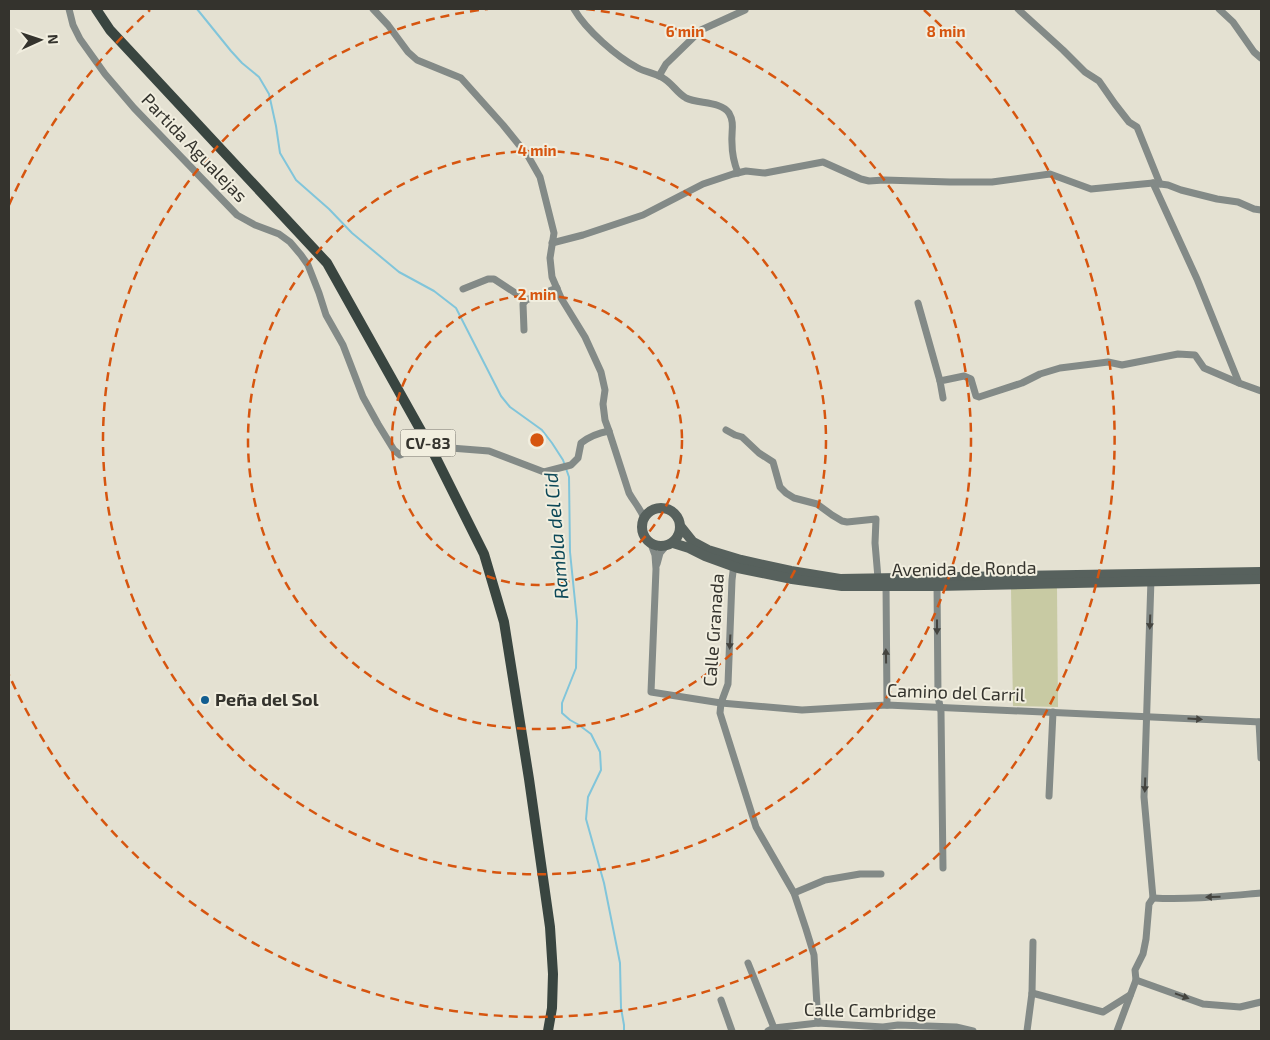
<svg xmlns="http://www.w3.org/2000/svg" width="1270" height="1040" font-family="'Exo 2',sans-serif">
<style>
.green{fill:#c8caa3}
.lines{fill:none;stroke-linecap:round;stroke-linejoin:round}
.stream{stroke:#81c5da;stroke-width:2}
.street{stroke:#838a87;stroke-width:7}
.secondary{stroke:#57615d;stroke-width:10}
.primary{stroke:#394540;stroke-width:10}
.street-bridge{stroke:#838a87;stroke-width:7}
.oneway{fill:#44443f}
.ring{fill:none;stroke:#d6550f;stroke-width:2.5;stroke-dasharray:9 6}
.poi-dot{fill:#115d90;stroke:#f1eedf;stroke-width:2}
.labels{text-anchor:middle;stroke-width:4;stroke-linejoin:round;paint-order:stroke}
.shield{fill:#f1eedf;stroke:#6d6b62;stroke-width:1}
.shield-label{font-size:16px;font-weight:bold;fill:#34332d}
.street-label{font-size:18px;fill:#34332d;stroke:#f1eedf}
.poi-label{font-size:18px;font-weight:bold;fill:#34332d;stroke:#f1eedf;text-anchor:start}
.water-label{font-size:19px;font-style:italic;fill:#0c4858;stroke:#f1eedf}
.centre{fill:#d6550f;stroke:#f1eedf;stroke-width:2.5}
.ring-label{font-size:15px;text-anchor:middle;font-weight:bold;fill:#d6550f;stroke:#f1eedf;stroke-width:4;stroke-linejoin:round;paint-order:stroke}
</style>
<rect width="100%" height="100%" fill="#e4e1d2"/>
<path class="green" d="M1057,588L1058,707L1013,706L1011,589Z"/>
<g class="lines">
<path class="stream" d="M197,9L231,51L242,63L259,77L269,94L276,126L280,153L296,180L329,209L352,233L399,272L434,291L456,308L501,396L510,407L542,430L552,443L563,460L569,477L570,552L577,621L576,668L562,703V713L570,720L579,725L591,734L600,752L601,770L588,797L586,819L604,883L620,963L621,1008L624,1025V1031"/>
<g class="street">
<path d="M69,9L73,25L80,39L105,74L134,108L237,215L255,225L279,234L290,242L301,255L308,265L319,293L326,315L343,345L363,397L378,424L394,450L400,455L419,447"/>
<path d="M373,9L388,25L408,52L417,60L461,78L503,125L528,156L540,177L554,233L550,258L552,277L561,298L585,337L601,372L605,390L603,404L605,420L609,431"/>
<path d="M574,9C586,30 617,57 638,68C645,72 658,74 663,78C672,83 677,93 686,98C698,104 721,101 729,113C735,123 731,132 732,143C732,153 734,163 738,173"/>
<path d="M1018,9L1063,50L1085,72L1099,81L1115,104L1129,122L1137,127L1160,184"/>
<path d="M1219,9L1233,22L1254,52L1261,58"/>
<path d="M659,76L666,64L701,30L745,10"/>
<path d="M1153,183L1197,279L1239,383L1261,391"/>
<path d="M552,243L583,235L643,215L703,184L733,174L746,171L765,173L823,162L861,179L869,181L884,180L950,182H992L1050,174L1091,189L1153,183L1168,185L1181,190L1217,199L1238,202L1254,209L1261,210"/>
<path d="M463,289L488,279H494L526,300L557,288"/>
<path d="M918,303L940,381"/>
<path d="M524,330L523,304L526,300"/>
<path d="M943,398L940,381L964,376L971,379L976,396L979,397L1022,383L1040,374L1060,368L1108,362L1122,365L1178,354L1195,355L1204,368L1239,383"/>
<path d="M726,430L735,435L742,437L759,453L773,462L780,487L786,493L794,498L817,504L832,515L842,521L847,522L876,519L875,543L878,578"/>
<path d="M438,447L489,451L544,472L571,465L578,458L581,443C590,436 598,433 609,431L629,493C634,502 640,508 644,518"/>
<path d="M651,544L655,555L656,569L651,692L721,703L802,710L887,705L1261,722"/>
<path d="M657,564L660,553L665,547"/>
<path d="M734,564L732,580L728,684L721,703L720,713L756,827L794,893L806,929L814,955L818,1023"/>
<path d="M886,583L887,705"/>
<path d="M937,583L938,696L941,712L943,868"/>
<path d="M1259,722L1261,758"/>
<path d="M1049,796L1053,712"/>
<path d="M794,893L825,880L860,874H881"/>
<path d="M1153,898C1189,900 1226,896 1261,893"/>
<path d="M748,963L774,1028"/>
<path d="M1136,980L1203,1004L1240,1007L1261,1002"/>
<path d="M1032,993L1103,1012L1130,995"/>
<path d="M721,1000L732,1031"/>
<path d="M768,1031L774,1028L818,1023L883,1027L898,1025L956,1027L973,1031"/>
<path d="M1027,1031L1032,993L1033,942"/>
<path d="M1117,1031L1136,980L1135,970L1143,954L1146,939L1149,904L1153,898L1144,797L1151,579"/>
</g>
<g class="secondary">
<circle cx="661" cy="527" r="19"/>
<path d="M681,527L693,542L708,550L741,560L791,571L840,579L1261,572"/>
<path d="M673,543L689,548L705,556L738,568L792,579L842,586H937L1261,579"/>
</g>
<path class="primary" d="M96,9L110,30L327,263L434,454L484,554L504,622L529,779L550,927L553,974L552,1008L548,1031"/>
<path class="street-bridge" d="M419,447H438"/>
</g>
<defs><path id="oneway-solid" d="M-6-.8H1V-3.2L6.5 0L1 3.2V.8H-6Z" transform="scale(1.25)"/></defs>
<g class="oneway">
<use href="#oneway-solid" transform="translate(1150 622) rotate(92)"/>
<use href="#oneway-solid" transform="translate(937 627) rotate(90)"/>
<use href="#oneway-solid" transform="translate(730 642) rotate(93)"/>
<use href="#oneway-solid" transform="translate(886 656) rotate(-91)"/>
<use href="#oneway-solid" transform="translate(1195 719) rotate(3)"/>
<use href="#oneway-solid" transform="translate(1145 785) rotate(92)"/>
<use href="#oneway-solid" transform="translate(1213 897) rotate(178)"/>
<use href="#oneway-solid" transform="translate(1182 996) rotate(20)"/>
</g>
<g class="ring">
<circle cx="537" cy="440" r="145"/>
<circle cx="537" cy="440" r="289"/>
<path d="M586 9A434 434 0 1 1 488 9"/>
<path d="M9 205A578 578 0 0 1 150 10M924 10A578 578 0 1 1 9 675"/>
</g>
<circle class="poi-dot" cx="205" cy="700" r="5"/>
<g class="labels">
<rect class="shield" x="400.5" y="429.5" width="55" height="27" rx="4"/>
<g class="shield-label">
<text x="428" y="449">CV-83</text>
</g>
<g class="street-label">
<text transform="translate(194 148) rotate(46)" y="6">Partida Agualejas</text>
<text transform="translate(964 569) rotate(-1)" y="6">Avenida de Ronda</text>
<text transform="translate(714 630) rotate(-86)" y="6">Calle Granada</text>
<text transform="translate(956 693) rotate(2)" y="6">Camino del Carril</text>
<text transform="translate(870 1011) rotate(1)" y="6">Calle Cambridge</text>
</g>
<g class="poi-label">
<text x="215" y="706">Peña del Sol</text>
</g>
<g class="water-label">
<text transform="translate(556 536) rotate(-95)" y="7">Rambla del Cid</text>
</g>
</g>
<circle cx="537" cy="440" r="8" class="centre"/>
<g class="ring-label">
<text x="946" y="37">8 min</text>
<text x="685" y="37">6 min</text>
<text x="537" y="156">4 min</text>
<text x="537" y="300">2 min</text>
</g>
<rect width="1270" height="1040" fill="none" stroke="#34332d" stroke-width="20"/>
<g transform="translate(40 40) rotate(87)" stroke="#f1eedf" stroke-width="4" paint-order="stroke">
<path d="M0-4L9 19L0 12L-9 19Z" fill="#34332d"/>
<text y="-8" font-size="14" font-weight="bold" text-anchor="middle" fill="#34332d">N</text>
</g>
</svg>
